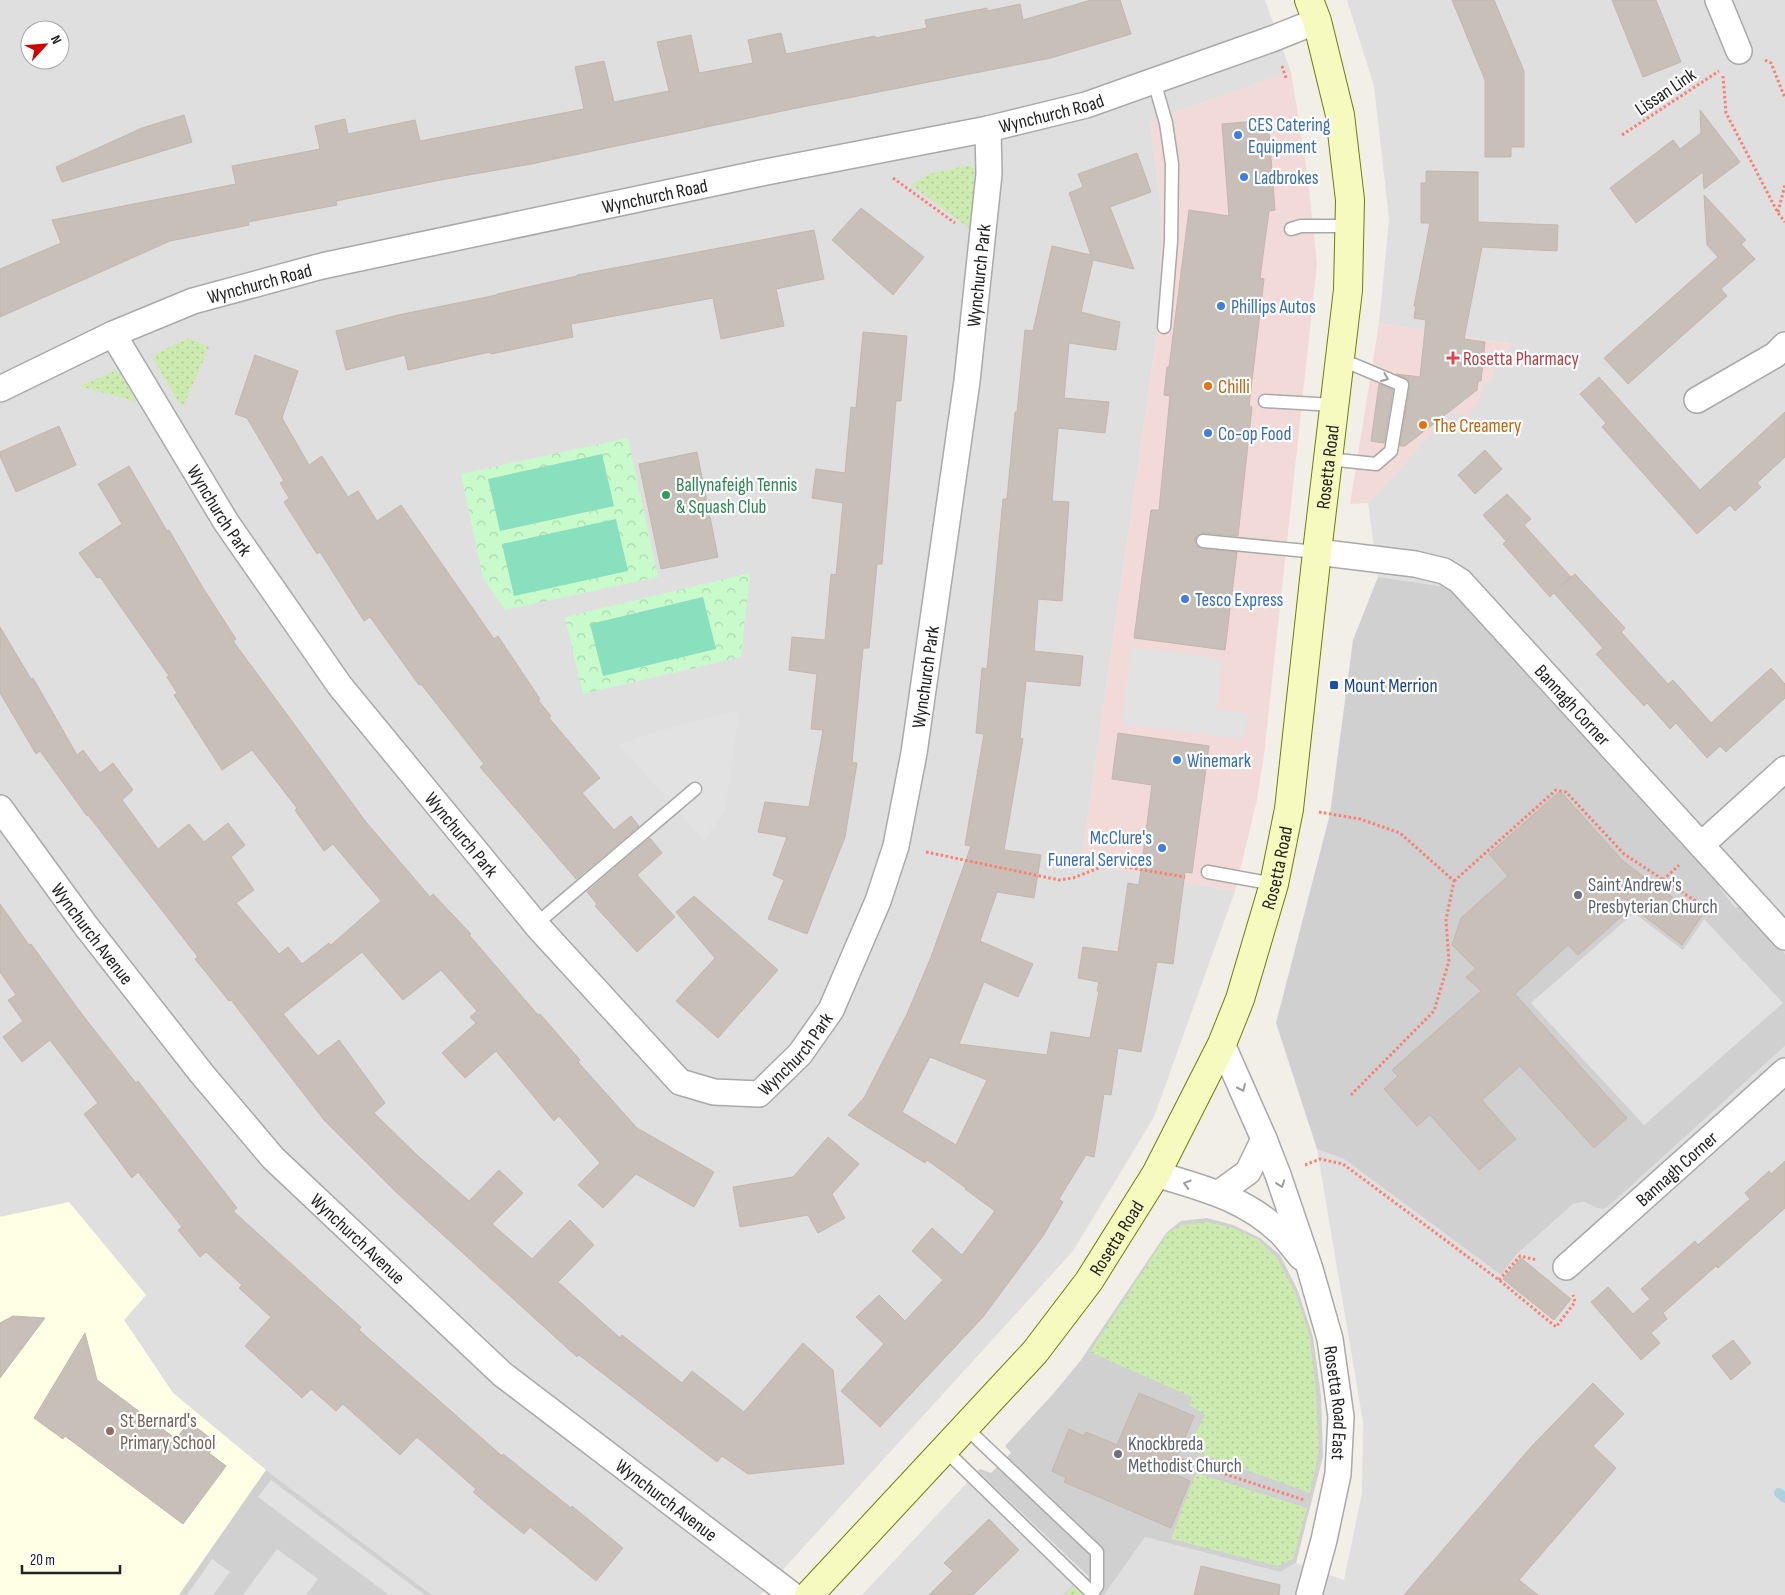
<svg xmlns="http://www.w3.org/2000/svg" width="1785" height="1595" font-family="'Sofia Sans Condensed',sans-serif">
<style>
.residential{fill:#e0dfdf;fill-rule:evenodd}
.commercial{fill:#f2dad9}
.education{fill:#ffffe5}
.religious{fill:#d0d0d0}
.grass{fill:url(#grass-dots)}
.park{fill:url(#park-crowns)}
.pitch{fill:#88e0be}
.parking{fill:#e2e2e2}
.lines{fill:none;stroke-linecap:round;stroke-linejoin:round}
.stream{stroke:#aad3df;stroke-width:10}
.building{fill:#c7bfb8;stroke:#c4b6ab;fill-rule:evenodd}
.lane-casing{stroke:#a9a9a9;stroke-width:15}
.street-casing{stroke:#a9a9a9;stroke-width:28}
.secondary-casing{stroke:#707d05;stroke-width:30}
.path{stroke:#fa8072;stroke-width:3;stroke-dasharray:2.5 2.5;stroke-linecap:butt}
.lane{stroke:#fff;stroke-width:12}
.street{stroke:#fff;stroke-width:25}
.secondary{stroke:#f7fabf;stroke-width:28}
.oneway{stroke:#9c9c9c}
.shop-dot{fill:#3f7fe0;stroke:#fff;stroke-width:2}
.health-dot{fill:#e0444e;stroke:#fff;stroke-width:2}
.food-dot{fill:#e8710a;stroke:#fff;stroke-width:2}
.leisure-dot{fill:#2e9e5b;stroke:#fff;stroke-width:2}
.transit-dot{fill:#1a4fb4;stroke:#fff;stroke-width:2}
.worship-dot{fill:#6b7280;stroke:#fff;stroke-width:2}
.education-dot{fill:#8d6e63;stroke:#fff;stroke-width:2}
.labels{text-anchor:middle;stroke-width:4.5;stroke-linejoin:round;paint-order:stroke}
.street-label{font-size:19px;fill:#222;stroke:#fff}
.shop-label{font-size:19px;fill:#366cbe;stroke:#fff;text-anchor:start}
.health-label{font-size:19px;fill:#be3a42;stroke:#fff;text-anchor:start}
.food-label{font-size:19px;fill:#c56008;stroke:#fff;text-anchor:start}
.leisure-label{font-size:19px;fill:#27864d;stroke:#fff;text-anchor:start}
.transit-label{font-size:19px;fill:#164399;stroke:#fff;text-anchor:start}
.worship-label{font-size:19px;fill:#5b616d;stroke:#fff;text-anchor:start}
.education-label{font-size:19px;fill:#785e54;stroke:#fff;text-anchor:start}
</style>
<defs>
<pattern id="grass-dots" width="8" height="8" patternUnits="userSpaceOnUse" patternTransform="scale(1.25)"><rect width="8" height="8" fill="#cdebb0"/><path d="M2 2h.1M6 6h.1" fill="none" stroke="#b0c997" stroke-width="1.8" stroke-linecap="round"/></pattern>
<pattern id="park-crowns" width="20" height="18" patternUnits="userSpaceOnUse" patternTransform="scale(1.25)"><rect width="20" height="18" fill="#c8facc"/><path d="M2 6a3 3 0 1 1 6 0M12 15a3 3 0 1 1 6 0" fill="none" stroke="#acd6af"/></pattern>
</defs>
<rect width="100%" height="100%" fill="#f2efe9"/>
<g class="residential">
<path d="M0,0H1265L1291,72L1150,121L1162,216L1159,320L1081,864L1128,871L1235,891L1154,1117L1073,1251L760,1595H432L266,1470L173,1393L124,1320L146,1295L1,1216L0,1217ZM30,30H60V60H30Z"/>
<path d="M1347,0H1785V954L1741,905L1737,908L1718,887L1722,884L1453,588L1378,577L1368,503L1449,413L1478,402L1481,387L1490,380L1511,344L1379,323L1389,219L1374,86Z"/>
<path d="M1785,1046V1595H1104L1145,1537L1280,1572L1296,1563L1344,1580L1362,1493L1363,1422L1317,1149L1344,1159L1501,1275L1517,1254L1573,1204L1582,1202L1600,1209L1610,1205Z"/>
<path d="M978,1471L1090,1579L1074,1584L1063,1595H862Z"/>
</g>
<g class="commercial">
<path d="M1291,72L1308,178L1317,264L1264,755L1257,800L1235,891L1128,871L1081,864L1159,320L1162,216L1150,121Z"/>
<path d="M1379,323L1511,344L1490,380L1481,387L1478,402L1468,416L1449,413L1368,503L1350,504Z"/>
</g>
<path class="education" d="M69,1202L146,1295L124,1320L173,1393L266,1470L179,1595H0V1217Z"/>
<g class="religious">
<path d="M1378,577L1453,588L1722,884L1719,887L1736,908L1740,905L1785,954V1046L1610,1205L1605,1208L1600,1209L1583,1202L1573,1204L1517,1254L1501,1275L1344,1159L1317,1149L1276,1023L1330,814L1353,640Z"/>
<path d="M1207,1218L1233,1225L1260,1238L1280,1255L1298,1291L1313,1337L1321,1396L1323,1456L1296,1563L1280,1572L1145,1537L1104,1595H1063L1074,1584L1090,1578L978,1471L980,1469L991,1473L1011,1453L1005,1446L1054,1393L1081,1360L1167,1232L1181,1221Z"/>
<path d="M266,1470L432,1595H179Z"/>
</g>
<g class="grass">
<path d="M970,165L973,167L977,175L969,228L911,185L928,174Z"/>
<path d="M188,338L209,347L184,405L180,404L155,362L153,355Z"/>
<path d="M117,370L137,402L80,386Z"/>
<path d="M1207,1222L1233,1228L1259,1240L1277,1258L1295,1292L1310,1337L1316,1394L1319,1451L1310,1493L1188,1449L1205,1415L1189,1405L1192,1397L1090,1352L1168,1233L1181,1225Z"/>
<path d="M1196,1473L1307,1508L1293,1559L1277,1566L1171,1539Z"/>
<path d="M1074,1585L1084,1595H1065Z"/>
</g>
<g class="park">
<path d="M628,438L658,577L505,610L483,578L461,474Z"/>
<path d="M750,573L741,657L583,694L565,617Z"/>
</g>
<g class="pitch">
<path d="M602,454L614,506L500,531L488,479Z"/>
<path d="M616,519L628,571L514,596L502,544Z"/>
<path d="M703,597L716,649L603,676L590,624Z"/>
</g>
<g class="parking">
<path d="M1131,647L1223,659L1216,709L1248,713L1245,739L1122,724Z"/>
<path d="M739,710L726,808L704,841L619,745L648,734Z"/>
<path d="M1634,913L1683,950L1704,919L1783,1003L1644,1125L1531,1003Z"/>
<path d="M271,1480L425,1595H389L258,1497Z"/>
<path d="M277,1549L318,1579L306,1595H243Z"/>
<path d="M212,1559L230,1572L213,1595H187Z"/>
</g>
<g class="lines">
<path class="stream" d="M1779,1493L1785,1498"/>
</g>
<g class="building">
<path d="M1091,0H1120L1131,34L1051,58L792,109L531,164L446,179L336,201L337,205L248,222L249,225L170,241L0,317V269L61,243L52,220L236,184L232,166L320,149L315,126L345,119L348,134L415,120L420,141L584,109L575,67L604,61L614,102L669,91L657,42L691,35L699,73L753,63L748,40L781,33L786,54L875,36V38L927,28L925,20L987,8V11L1020,4L1023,20Z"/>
<path d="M1452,0H1494L1524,71V147H1511V157H1485V80Z"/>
<path d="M1612,0H1656L1681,62L1643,77Z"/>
<path d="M1700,110L1740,162L1704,189L1703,172L1636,223L1610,188L1673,140L1680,149L1701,133Z"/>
<path d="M184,115L192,142L62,182L56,167L142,128Z"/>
<path d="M1268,120L1275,210L1269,211L1260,278L1264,279L1249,406L1252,407L1238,536L1203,533L1197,536L1195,541L1196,545L1202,549L1237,552L1225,650L1134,638L1151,510H1159L1170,396L1164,395L1167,367H1169L1189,210L1229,216L1222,124Z"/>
<path d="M1137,153L1151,192L1110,207L1134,269L1093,260L1081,312L1120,322L1116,350L1069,343L1064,398L1109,402L1105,433L1058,428L1052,501L1069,502L1062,601L1038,599L1034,651L1083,656L1080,686L1026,681L1020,738L1023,739L1004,850L1041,855L1034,898L997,892L980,941L1033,964L1018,997L984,982L959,1044L1047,1055L1051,1032L1090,1038L1099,991H1097L1099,982L1078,978L1083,947L1118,952L1128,883L1139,885L1152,785L1112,779L1118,733L1209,746L1192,873L1185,872L1173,964L1157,962L1141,1052L1118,1048L1111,1095L1104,1094L1094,1157L1086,1155L1059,1199L1063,1202L1043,1236L983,1317L880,1427L841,1391L884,1344L856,1317L879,1295L905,1321L943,1280L912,1251L932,1228L962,1255L995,1211L965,1189L966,1188L927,1160L925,1163L848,1115L864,1098L907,1014L931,957L971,846L965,845L984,734L976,733L979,701L982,668L987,669L1003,499H1007L1015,412H1017L1025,330L1033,331L1052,246L1091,255L1069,193L1083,187L1078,174ZM930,1057L987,1080L956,1145L902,1112Z"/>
<path d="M1426,171L1478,172V222L1558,225L1557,251L1482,247L1464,339L1485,342L1481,381H1478L1477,390L1405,446H1400L1410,386L1408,379L1396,374L1420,377L1426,320L1414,318L1416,306H1414L1430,223H1421V183H1426Z"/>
<path d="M1704,195L1746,240L1741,244L1755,259L1721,289L1727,296L1628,384L1604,358L1718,257L1707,245Z"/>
<path d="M861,208L924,257L893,295L832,240Z"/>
<path d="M814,230L824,279L776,289L784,326L721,339L713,298L571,324L573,337L491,354L490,352L408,370L405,355L346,370L336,331L398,315L497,295V294L577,276V275Z"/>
<path d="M863,332L907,336L901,401H896L882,564H877L869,648H863L852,762L857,763L845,837L807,934L768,919L784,880L773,875L787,837L758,832L765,802L809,807L823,730L811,729L817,674L789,670L792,637L825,640L831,574L836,575L843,503L812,498L816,469L845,473L851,407L856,408Z"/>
<path d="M255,355L298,371L282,418L309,465L322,456L348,497L358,491L377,521L401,505L494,639L498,636L540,699L538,700L551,716L549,718L600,778L582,793L614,830L631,816L639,826L576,879L480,767L484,764L421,684L419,685L370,617L364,621L320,552L317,554L284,502L289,498L280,483L284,481L247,418L235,414Z"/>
<path d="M1599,377L1700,490L1785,412V457L1757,483L1761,487L1735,511L1730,505L1697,534L1602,427L1606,423L1580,394Z"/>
<path d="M1379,384L1393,390L1384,443L1371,441Z"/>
<path d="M59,426L76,465L16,492L0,456V452Z"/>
<path d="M1485,450L1502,469L1475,494L1458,475Z"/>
<path d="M697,452L718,557L661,569L639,464Z"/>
<path d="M129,466L167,531L169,530L203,588L236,639L233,641L366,822L430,897L433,894L471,934L469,935L538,1015L540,1014L580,1060L578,1062L637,1128L714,1172L694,1207L636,1174L603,1208L578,1185L600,1163L559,1116L554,1121L496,1051L465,1078L442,1053L476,1023L470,1017L477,1011L441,970L403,1000L362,952L283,1014L318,1056L339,1040L385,1103L374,1113L417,1155L469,1201L499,1170L523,1193L492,1224L532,1259L570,1220L594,1245L558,1282L620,1338L622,1335L682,1383L692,1371L744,1412L803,1343L833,1370L844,1464L748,1474L722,1456L717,1462L579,1355L577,1357L397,1193L324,1120L231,1000L229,1001L195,959L198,957L88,815L87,816L40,751L36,754L0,693V627L31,679L33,678L77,755L83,750L100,773L113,763L133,790L122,800L158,849L189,824L204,842L228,823L245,845L231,857L254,890L236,903L279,954L288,947L302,964L329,943L331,945L381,901L333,844L324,851L295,810L297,808L252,750L222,770L174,695L177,693L167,677L169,676L100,577L97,578L79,553L122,524L98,484Z"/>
<path d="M1507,494L1531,519L1524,525L1571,577L1561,586L1575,574L1625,628L1621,632L1668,684L1673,680L1711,723L1771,668L1785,684V698L1726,752L1720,746L1707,758L1676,723L1670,729L1647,703L1644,706L1596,654L1603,648L1554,593L1550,597L1503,544L1512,535L1506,541L1483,515Z"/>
<path d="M1560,791L1623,861L1652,883L1701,917L1682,945L1632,907L1578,955L1568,945L1515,994L1627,1118L1594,1148L1520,1066L1482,1100L1516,1139L1479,1170L1430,1115L1417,1126L1384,1089L1398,1076L1392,1070L1481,991L1466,977L1476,969L1452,945L1461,918L1508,876L1489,854Z"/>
<path d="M650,838L662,853L637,875L675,917L637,952L595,906L597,904L587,892Z"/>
<path d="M694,896L778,970L718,1038L676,1001L715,958L676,912Z"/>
<path d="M0,904L29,945L31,944L81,1013L136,1083L138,1081L237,1208L233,1211L361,1327L359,1330L502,1456L503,1454L571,1508L572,1506L623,1548L596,1581L530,1527L524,1534L498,1513L473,1492L476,1489L417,1437L400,1455L343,1404L336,1411L311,1389L302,1398L245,1346L271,1317L239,1288L242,1285L206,1252L200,1257L178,1230L182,1227L138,1172L132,1178L84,1114L98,1103L50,1040L22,1062L3,1037L23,1021L8,1000L16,995L0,972Z"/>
<path d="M828,1137L859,1164L832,1194L845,1218L818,1233L808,1215L740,1227L733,1187L793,1177Z"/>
<path d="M1785,1161V1208L1718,1268L1716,1266L1663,1313L1667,1319L1651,1333L1660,1343L1641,1360L1591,1302L1608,1287L1633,1314L1650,1299L1641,1289L1695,1241L1698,1245L1750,1199L1745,1193L1769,1171L1771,1174Z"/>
<path d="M1521,1258L1571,1299L1554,1320L1503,1279Z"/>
<path d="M13,1316L45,1318L0,1378V1323Z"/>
<path d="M85,1333L97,1380L176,1439L189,1422L217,1443L209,1453L226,1466L183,1524L65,1436L63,1439L34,1418Z"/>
<path d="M1733,1340L1751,1363L1731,1380L1712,1356Z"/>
<path d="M1593,1383L1624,1414L1593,1446L1616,1468L1519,1580L1538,1595H1404L1531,1447Z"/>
<path d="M1139,1393L1194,1416L1172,1469H1174L1172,1473L1190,1481L1171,1528L1064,1482L1066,1478L1052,1471L1069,1429L1084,1436L1086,1432L1117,1445Z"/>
<path d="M989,1519L1019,1550L973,1595H929L953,1571L944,1563Z"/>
<path d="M1201,1566L1280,1585L1279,1595H1194Z"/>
</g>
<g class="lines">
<g class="lane-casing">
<g id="lane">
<path d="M1154,81L1166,123L1172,164L1171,241L1164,327"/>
<path d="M1291,229L1301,226H1349"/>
<path d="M1265,401L1334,405"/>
<path d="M1328,459L1376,464L1391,451L1402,385L1340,359"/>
<path d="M1203,541L1317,552"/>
<path d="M1208,872L1274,884"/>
<path d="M535,925L695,789"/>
<path d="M966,1428L1097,1552V1586L1091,1595"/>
<path d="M945,1450L1092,1593"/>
</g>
</g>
<g class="street-casing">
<g id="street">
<path d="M1718,0L1739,51"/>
<path id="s1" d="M113,334L226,522L340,686L539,928L680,1082L714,1092L759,1094L800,1054L831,1010L878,901L896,846L914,753L967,381L989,174L988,129"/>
<path id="s2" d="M0,389L113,334L193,301L322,266L761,173L988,129L1086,105L1272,39L1317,21"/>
<path d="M1697,400L1775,355L1785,345"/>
<path id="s3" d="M1317,552L1415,564L1444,571L1460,581L1785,937"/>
<path id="s4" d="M0,808L86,926L202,1074L273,1158L502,1374L792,1595"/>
<path d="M1701,845L1785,769"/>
<path id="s5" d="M1222,1044L1264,1139L1278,1175L1310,1269L1330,1339L1341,1417L1338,1474L1324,1540L1309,1595"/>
<path d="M1156,1174C1202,1188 1245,1198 1281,1233C1288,1240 1294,1249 1301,1257"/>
<path d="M1219,1193L1248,1172L1264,1139"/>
<path id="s6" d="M1566,1267L1785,1071"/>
</g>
</g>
<g class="secondary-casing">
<g id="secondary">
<path id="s7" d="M809,1595L1035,1352L1089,1281L1156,1174L1222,1044L1240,999L1274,884L1289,809L1317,552L1348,290L1350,200L1340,115L1317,21L1309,0"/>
</g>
</g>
<g class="path">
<path d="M1765,60L1771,63L1785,98"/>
<path d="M1282,66L1286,78"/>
<path d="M1723,76L1726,113L1778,213L1785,222"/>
<path d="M1622,135L1719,71"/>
<path d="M893,178L955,223"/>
<path d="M1778,212L1785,185"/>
<path d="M1319,812L1360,819L1400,833L1454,881L1446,920L1449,961L1434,1011L1350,1096"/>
<path d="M926,852L1059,880L1073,878L1109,864L1185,877"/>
<path d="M1663,880L1679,865"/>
<path d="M1454,881L1556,790L1566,792L1624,854L1714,913"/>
<path d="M1305,1165L1320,1159L1343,1164L1499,1280L1556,1327L1575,1302L1573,1295"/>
<path d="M1499,1280L1520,1256L1537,1260"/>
<path d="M1182,1460L1304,1500"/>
</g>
<use href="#lane" class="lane"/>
<use href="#street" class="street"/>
<use href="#secondary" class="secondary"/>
</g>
<defs><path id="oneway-chevron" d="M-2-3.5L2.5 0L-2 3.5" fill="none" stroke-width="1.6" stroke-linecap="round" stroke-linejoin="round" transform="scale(1.25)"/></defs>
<g class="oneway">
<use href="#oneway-chevron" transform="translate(1385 378) rotate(23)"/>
<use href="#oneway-chevron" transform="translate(1242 1088) rotate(66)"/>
<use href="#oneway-chevron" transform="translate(1187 1184) rotate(-164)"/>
<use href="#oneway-chevron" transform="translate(1281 1184) rotate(71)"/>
</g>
<g class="shop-dot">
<circle cx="1238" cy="135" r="5"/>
<circle cx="1244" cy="177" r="5"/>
<circle cx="1221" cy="306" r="5"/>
<circle cx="1208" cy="433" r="5"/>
<circle cx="1185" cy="599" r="5"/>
<circle cx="1177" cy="760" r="5"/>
<circle cx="1162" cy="848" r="5"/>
</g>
<path class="health-dot" d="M1450.5 350.5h5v5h5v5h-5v5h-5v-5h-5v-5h5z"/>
<g class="food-dot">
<circle cx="1208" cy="386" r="5"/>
<circle cx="1423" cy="425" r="5"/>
</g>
<circle class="leisure-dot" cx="666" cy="495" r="5"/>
<rect class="transit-dot" x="1329" y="680" width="10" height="10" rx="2.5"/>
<g class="worship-dot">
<circle cx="1578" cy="895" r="5"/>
<circle cx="1118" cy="1454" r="5"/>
</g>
<circle class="education-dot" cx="110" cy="1431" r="5"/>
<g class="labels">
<g class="street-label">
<text transform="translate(1665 91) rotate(-34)" y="7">Lissan Link</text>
<text dy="7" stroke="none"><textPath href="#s2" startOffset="1091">Wynchurch Road</textPath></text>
<text dy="7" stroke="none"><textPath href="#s2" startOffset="686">Wynchurch Road</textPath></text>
<text dy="7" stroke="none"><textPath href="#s1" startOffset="1886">Wynchurch Park</textPath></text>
<text dy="7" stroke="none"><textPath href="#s2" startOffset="281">Wynchurch Road</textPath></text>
<text dy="7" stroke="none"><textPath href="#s7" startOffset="1282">Rosetta Road</textPath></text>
<text dy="7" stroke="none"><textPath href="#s1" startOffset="206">Wynchurch Park</textPath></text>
<text dy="7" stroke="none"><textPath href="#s1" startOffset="1481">Wynchurch Park</textPath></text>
<text dy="7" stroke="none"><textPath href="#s3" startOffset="315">Bannagh Corner</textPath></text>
<text dy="7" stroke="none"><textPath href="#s1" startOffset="611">Wynchurch Park</textPath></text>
<text dy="7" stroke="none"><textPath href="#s7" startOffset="878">Rosetta Road</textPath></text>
<text dy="7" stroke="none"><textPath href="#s4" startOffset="156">Wynchurch Avenue</textPath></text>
<text dy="7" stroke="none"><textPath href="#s1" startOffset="1076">Wynchurch Park</textPath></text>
<text dy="7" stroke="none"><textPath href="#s6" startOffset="148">Bannagh Corner</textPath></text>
<text dy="7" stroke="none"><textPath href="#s7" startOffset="472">Rosetta Road</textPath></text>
<text dy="7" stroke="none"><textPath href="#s4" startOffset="561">Wynchurch Avenue</textPath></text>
<text dy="7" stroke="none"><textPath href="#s5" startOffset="379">Rosetta Road East</textPath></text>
<text dy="7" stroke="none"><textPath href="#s4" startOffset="966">Wynchurch Avenue</textPath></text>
</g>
<g class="shop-label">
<text x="1248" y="131">CES Catering<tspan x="1248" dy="22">Equipment</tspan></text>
<text x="1254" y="184">Ladbrokes</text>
<text x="1231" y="313">Phillips Autos</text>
<text x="1218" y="440">Co-op Food</text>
<text x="1195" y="606">Tesco Express</text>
<text x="1187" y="767">Winemark</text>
<text x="1152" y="844" text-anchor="end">McClure's<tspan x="1152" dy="22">Funeral Services</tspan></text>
</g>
<g class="health-label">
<text x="1463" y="365">Rosetta Pharmacy</text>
</g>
<g class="food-label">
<text x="1218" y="393">Chilli</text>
<text x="1433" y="432">The Creamery</text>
</g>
<g class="leisure-label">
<text x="676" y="491">Ballynafeigh Tennis<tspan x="676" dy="22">&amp; Squash Club</tspan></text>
</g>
<g class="transit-label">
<text x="1344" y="692">Mount Merrion</text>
</g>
<g class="worship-label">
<text x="1588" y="891">Saint Andrew's<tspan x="1588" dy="22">Presbyterian Church</tspan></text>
<text x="1128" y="1450">Knockbreda<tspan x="1128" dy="22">Methodist Church</tspan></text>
</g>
<g class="education-label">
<text x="120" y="1427">St Bernard's<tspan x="120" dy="22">Primary School</tspan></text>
</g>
</g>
<g transform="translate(45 45) rotate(64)"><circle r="24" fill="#ffffff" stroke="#a7a7a7"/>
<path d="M0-4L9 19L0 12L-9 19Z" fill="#d40000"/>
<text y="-8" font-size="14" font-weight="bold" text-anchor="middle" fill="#222222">N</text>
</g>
<path d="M22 1565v8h98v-8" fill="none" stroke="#222222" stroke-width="2.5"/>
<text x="30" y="1565" font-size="15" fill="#222222" stroke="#ffffff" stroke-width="4" paint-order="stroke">20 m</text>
</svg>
